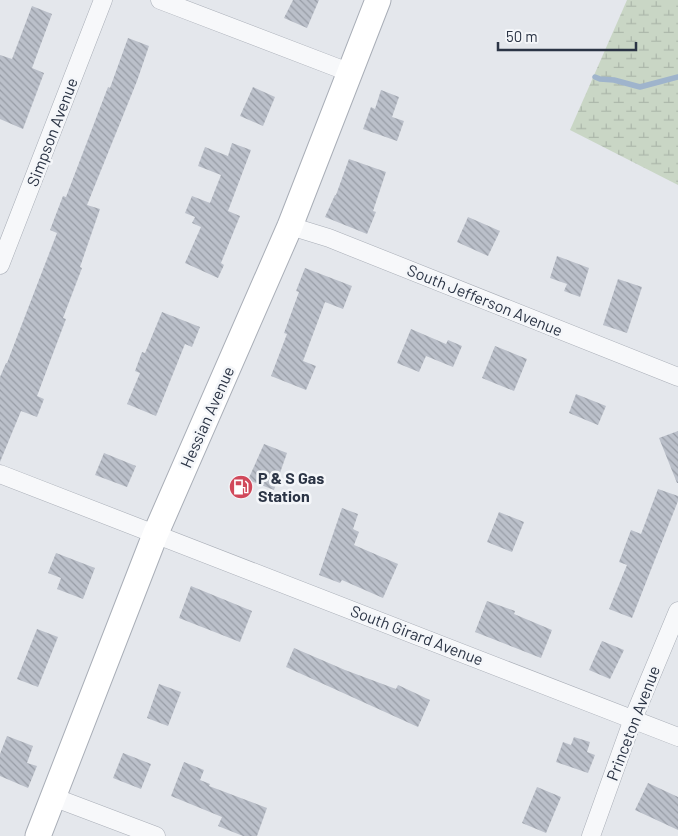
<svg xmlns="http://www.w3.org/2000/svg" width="678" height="836" font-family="Barlow,sans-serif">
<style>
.wetland{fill:url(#wetland-marsh)}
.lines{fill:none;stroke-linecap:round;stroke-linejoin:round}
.stream{stroke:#9fb4cc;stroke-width:5.5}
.building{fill:url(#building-back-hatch)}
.street-casing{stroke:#a9aeb7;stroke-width:19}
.secondary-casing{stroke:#a9aeb7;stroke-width:27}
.street{stroke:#f7f8fa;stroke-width:18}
.secondary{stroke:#fff;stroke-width:25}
.labels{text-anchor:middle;stroke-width:5;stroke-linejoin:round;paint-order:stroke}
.street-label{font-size:16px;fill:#2b3445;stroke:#f4f6f9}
.poi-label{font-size:16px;font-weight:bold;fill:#2b3445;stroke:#f4f6f9;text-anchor:start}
</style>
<defs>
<pattern id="wetland-marsh" width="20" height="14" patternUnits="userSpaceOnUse" patternTransform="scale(1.25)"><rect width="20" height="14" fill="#c9d6c5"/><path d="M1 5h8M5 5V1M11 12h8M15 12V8" fill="none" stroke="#adb8ab"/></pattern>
<pattern id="building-back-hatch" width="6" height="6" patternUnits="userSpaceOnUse" patternTransform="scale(1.25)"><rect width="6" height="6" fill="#bbc0ca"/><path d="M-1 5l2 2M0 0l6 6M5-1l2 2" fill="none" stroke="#989da6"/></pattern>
</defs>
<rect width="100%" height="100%" fill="#e4e7ec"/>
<path class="wetland" d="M627,0H678V185L570,130Z"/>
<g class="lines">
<path class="stream" d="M595,77L600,79L614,80L640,87L678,77"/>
</g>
<g class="building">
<path d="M293,0H319L307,28L284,18Z"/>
<path d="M32,6L52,14L32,68L44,73L23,129L0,119V55L12,59Z"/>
<path d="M128,38L149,46L137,81L87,205L100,209L80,267L82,268L63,318L66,319L37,396L44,399L37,417L21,411L0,462V377L6,363H7L57,233L50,230L63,196L66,197L108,87L110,88Z"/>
<path d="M253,87L275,97L263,126L240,116Z"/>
<path d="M381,90L399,97L392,117L404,121L397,141L363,129L371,107L375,109Z"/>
<path d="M232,143L251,150L228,211L240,216L221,263L224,265L218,278L185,263L201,227L192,223L195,217L185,213L192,196L210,203L221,175L198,166L205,147L228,156Z"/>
<path d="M349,159L386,172L373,211L376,212L367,234L325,217L335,195H336Z"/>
<path d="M468,217L500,231L488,256L457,242Z"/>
<path d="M557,256L589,268L580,297L564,291L567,284L550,278Z"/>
<path d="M305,268L352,286L343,309L325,302L303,361L316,366L306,390L271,376L287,334L284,333L299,292L296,291Z"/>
<path d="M618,279L642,287L627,333L603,325Z"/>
<path d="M162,312L200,327L192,347L185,344L156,416L127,404L140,373L135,371L142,352L145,353Z"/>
<path d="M411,329L446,344L448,340L462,346L453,367L426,356L419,372L397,363Z"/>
<path d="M495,346L527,359L514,391L482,378Z"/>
<path d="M576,394L606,406L598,425L569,413Z"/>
<path d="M678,431V483H677L659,438Z"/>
<path d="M264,444L287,453L274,490L248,480Z"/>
<path d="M104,453L136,466L127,487L95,475Z"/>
<path d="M658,489L678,496V501L632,618L609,609L627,565L619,562L631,530L641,534Z"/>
<path d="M342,508L358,514L353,529L359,532L354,545L398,564L383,598L342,580L340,583L319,575Z"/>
<path d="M499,512L524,522L512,552L487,542Z"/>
<path d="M56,553L95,568L83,599L57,589L61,578L48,573Z"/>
<path d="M191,586L252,611L240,642L179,618Z"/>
<path d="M487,601L515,611L514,614L552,630L541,658L475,632Z"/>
<path d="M37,629L58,637L38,687L17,679Z"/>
<path d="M602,641L624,650L610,679L589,670Z"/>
<path d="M294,648L345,670L396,689L398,685L430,700L418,727L286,667Z"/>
<path d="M159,684L181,692L168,726L147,718Z"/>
<path d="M7,736L33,746L27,763L37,766L28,788L0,776V754Z"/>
<path d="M574,737L590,742L587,752L595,755L588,773L556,762L563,742L571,745Z"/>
<path d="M123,753L151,764L141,789L113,778Z"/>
<path d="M184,762L204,770L200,780L210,784L209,786L267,808L257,836H243L218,826L222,817L171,796Z"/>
<path d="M648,783L678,797V830L635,810Z"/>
<path d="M537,787L561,797L546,833L522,823Z"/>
</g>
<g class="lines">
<g class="street-casing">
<g id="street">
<path d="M160,0L351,73"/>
<path d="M290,226L329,238L678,377"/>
<path d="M0,265L103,0"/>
<path d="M0,474L678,737"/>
<path d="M53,797L156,836"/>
<path d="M591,836L633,719L678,611"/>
</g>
</g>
<g class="secondary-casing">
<path id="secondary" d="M38,836L155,535L290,226L378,0"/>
</g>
<use href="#street" class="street"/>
<use href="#secondary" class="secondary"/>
</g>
<defs>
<g id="fuel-disc" transform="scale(1.25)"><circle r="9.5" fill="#d1495b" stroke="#f4f6f9"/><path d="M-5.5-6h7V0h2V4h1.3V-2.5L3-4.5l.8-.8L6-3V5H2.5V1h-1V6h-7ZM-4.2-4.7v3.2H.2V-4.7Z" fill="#fff"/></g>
</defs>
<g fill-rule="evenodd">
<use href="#fuel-disc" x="241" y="487"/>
</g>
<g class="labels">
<g class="street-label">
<text transform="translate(52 132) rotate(-69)" y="6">Simpson Avenue</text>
<text transform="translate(485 300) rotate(22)" y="6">South Jefferson Avenue</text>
<text transform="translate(207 417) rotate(-66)" y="6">Hessian Avenue</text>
<text transform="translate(417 635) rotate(21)" y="6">South Girard Avenue</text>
<text transform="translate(633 723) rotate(-69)" y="6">Princeton Avenue</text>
</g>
<g class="poi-label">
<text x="258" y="484">P &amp; S Gas<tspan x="258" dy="18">Station</tspan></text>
</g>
</g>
<path d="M498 42v8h138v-8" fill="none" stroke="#2b3445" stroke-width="2.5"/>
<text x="506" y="42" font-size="15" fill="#2b3445" stroke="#f4f6f9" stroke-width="4" paint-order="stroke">50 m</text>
</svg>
